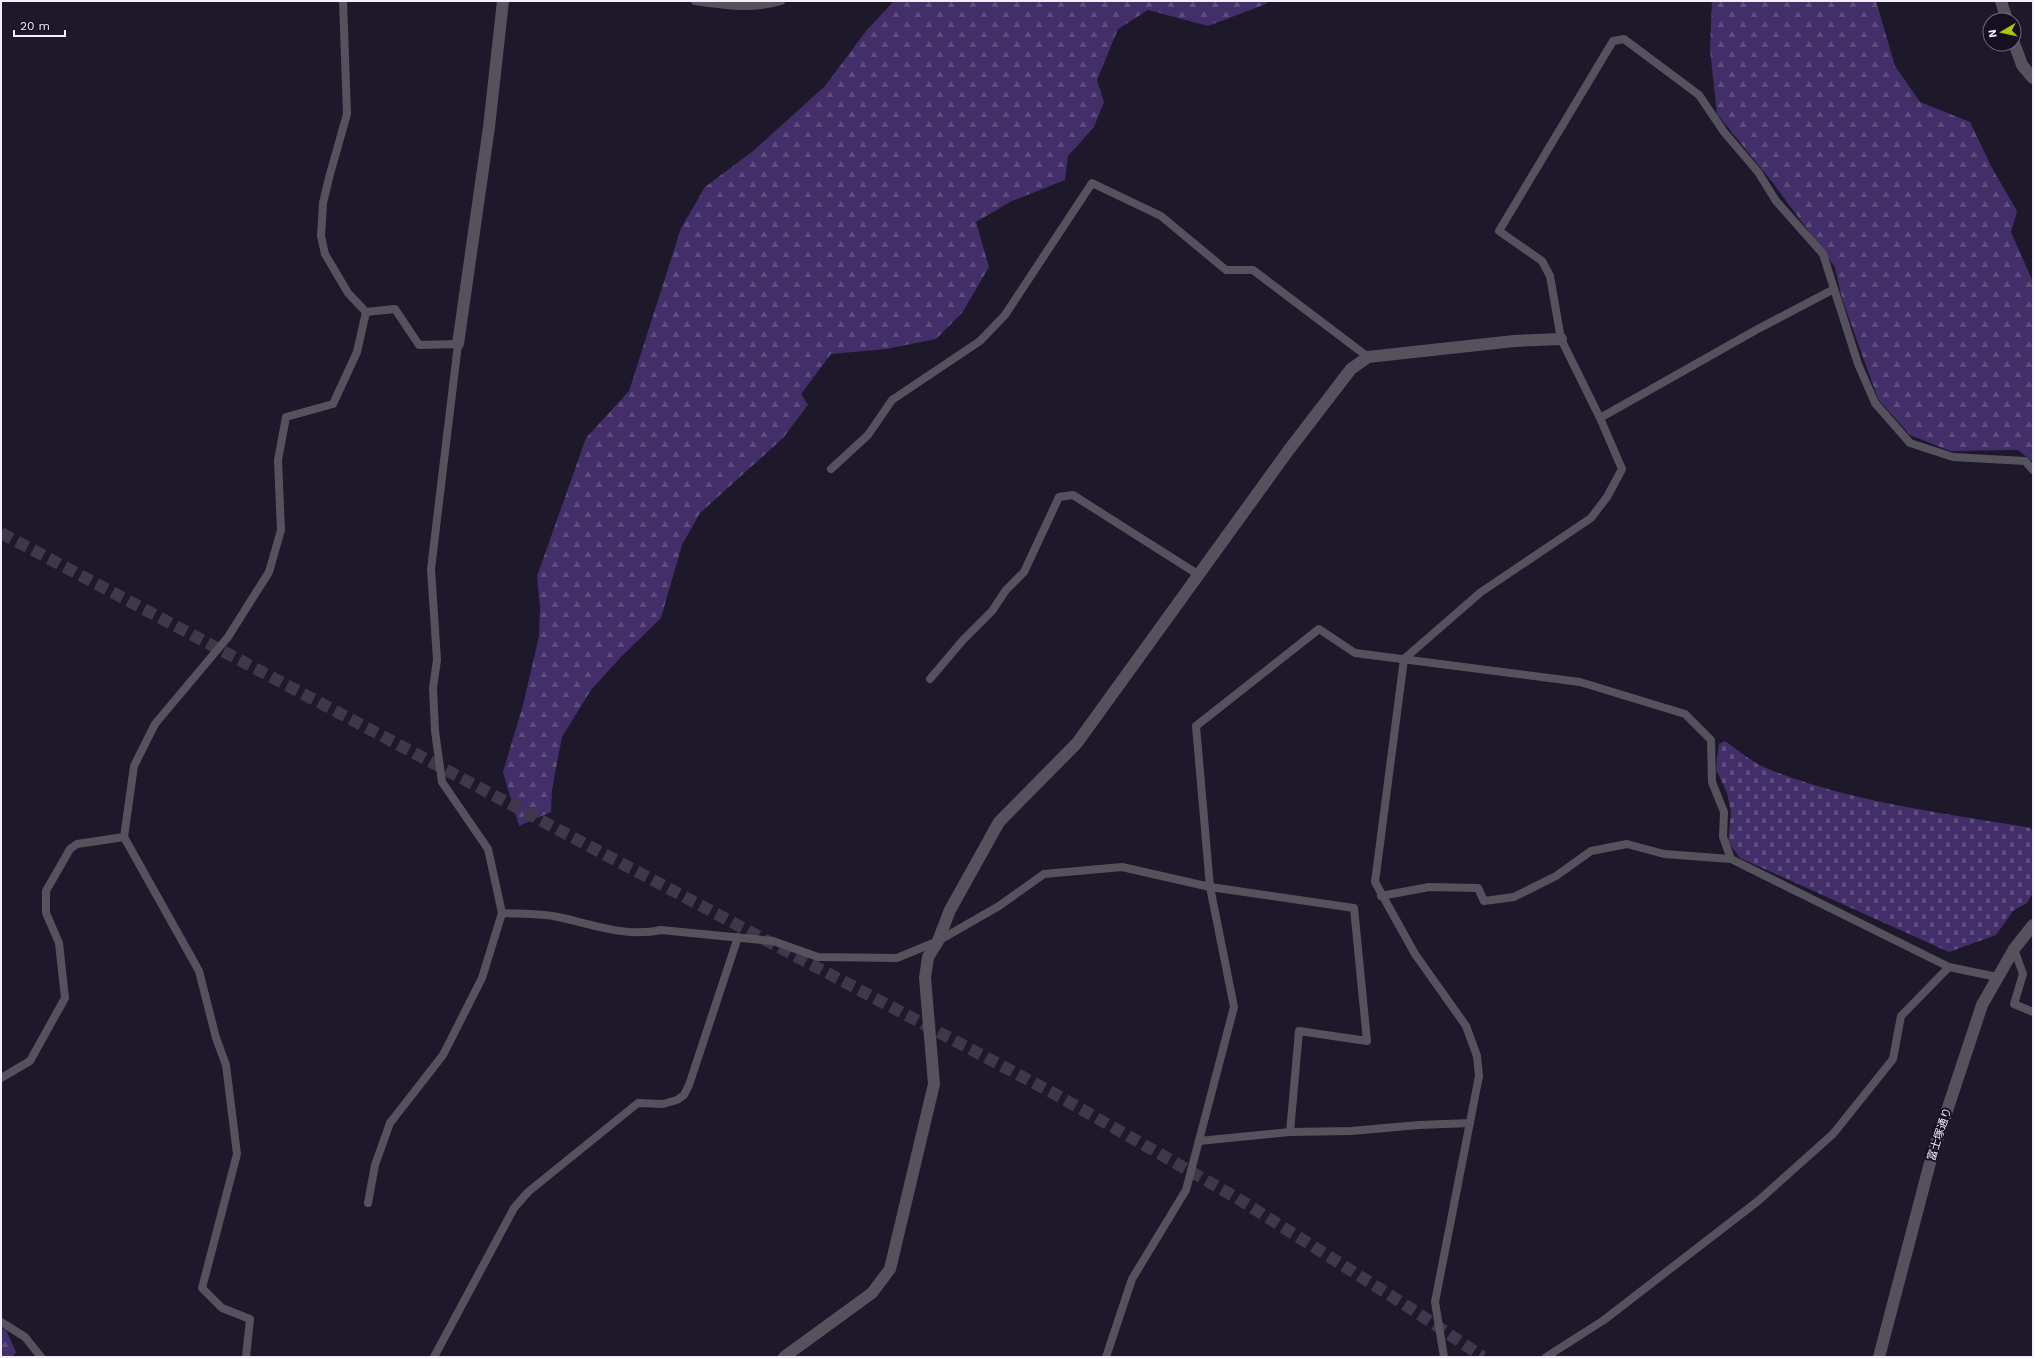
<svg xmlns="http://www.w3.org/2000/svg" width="2034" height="1358" font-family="'Work Sans','Noto Sans JP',sans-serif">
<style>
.forest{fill:url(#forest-firs)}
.cemetery{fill:url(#cemetery-stones)}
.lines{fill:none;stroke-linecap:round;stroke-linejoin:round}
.motorway-tunnel{stroke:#3e384a;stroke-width:12;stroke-dasharray:12 6;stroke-linecap:butt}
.service{stroke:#55525d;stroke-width:8}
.minor{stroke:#55525d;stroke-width:12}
.tertiary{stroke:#55525d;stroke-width:12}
.labels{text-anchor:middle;stroke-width:4;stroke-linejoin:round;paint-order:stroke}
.street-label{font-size:11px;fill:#f2eefc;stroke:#150f21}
</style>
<defs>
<pattern id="forest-firs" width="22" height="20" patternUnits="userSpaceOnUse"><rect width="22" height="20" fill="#422e68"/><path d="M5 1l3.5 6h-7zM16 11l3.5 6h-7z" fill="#5e4d7e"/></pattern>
<pattern id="cemetery-stones" width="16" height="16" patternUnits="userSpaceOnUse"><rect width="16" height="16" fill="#422e68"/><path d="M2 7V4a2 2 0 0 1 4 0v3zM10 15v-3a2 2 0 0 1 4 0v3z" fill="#5e4d7e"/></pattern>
</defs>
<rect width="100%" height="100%" fill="#1e182b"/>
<g class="forest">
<path d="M894,1H1268L1266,4L1208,26L1148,10L1118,29L1097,80L1104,102L1094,127L1068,156L1065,180L1012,201L976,222L989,267L962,313L936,339L886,349L831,354L801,394L808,405L783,438L700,513L682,545L661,618L621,657L591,690L562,737L552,789L551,812L519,826L503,772L523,705L539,636L540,607L537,576L586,438L629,391L681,228L705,187L753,151L825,86L866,31Z"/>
<path d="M1712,1H1876L1895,66L1920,102L1970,122L1992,168L2017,211L2011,232L2033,282V462L2018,450L1950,451L1910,435L1878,399L1842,299L1835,267L1773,183L1717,114L1710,50Z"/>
<path d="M1,1328L6,1330L16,1352L12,1357H1Z"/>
</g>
<path class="cemetery" d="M1725,741C1738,750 1751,762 1766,768C1848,802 1944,813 2031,828L2033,836L2032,895L2027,903L2013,911L1996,935L1949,952L1740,858L1728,842L1731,812L1727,793L1716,769L1719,744Z"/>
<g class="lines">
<path class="motorway-tunnel" d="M1,533L1053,1093L1237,1198L1410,1308L1483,1357"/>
<g class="service">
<path d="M343,1L347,114L330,174L323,203L321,236L325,254L348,293L366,312"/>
<path d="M695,1C725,5 751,10 781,1"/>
<path d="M366,312L395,309L419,345L458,344L431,569L437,660L433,688L435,731L442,782L488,849L502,913C520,914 540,913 558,917C592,924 627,938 661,930L773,941L818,957L897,958L938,941L999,906L1044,874L1122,867L1210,887L1234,1007L1186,1190L1132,1279L1106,1357"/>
<path d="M1600,418L1756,330L1834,289"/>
<path d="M831,469L868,435L892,400L980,341L1005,315L1092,183L1161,216L1226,270H1253L1368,357"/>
<path d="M930,679L963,640L992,611L1006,590L1024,572L1059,497L1073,495L1199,575"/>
<path d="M124,837L199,971L216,1038L226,1065L237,1154L202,1288L222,1308L250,1319L246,1357"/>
<path d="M1381,896L1429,887L1478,888L1484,901L1514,897L1556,876L1591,851L1627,844L1664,854L1731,859L1949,967"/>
<path d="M2014,949L2023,974L2014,1004L2033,1012"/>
<path d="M1,1078L30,1061L65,998L59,943L46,913V891L70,849L77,844L124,837L134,766L155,724L228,637L269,572L281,530L278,460L286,417L333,404L357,352L366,312"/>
<path d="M1470,1123L1419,1125L1351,1131L1290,1132L1299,1031L1367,1041L1354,908L1210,887L1196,726L1319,629L1355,653L1580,682L1685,714L1711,740L1712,782L1724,812L1723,837L1731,859"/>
<path d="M1199,1141L1290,1132"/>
<path d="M368,1203L375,1165L390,1123L443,1055L482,978L502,913"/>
<path d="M1,1322L25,1337L41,1357"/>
<path d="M434,1357L514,1208L528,1192L638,1103L663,1104L677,1100L684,1095L689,1085L738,937"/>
<path d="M1444,1357L1435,1302L1479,1076L1477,1056L1466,1026L1415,954L1375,882L1404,659L1481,592L1591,518L1607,497L1622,469L1600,418L1561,339L1550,276L1542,261L1499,231L1613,41L1624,39L1699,95L1724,132L1758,172L1776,201L1823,254L1858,364L1875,403L1910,443L1953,457L2025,461L2033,470"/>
<path d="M1546,1357L1604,1320L1758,1201L1833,1134L1893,1059L1901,1016L1949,967L1997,977"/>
</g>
<g class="minor">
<path d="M2001,1L2007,20"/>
<path d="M2014,43L2022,65L2033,78"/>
<path d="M458,344L489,127L503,1"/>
<path d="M784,1357L872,1293L890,1269L934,1084L925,978L928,957L938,941L950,910L999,822L1077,743L1288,451L1351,369L1368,357L1514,341L1561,339"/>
</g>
<path class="tertiary" d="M1879,1357L1931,1159L1982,1005L2014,949L2033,925"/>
</g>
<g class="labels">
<g class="street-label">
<text transform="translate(1939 1134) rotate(-72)" y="4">富士塚通り</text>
</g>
</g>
<rect width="2034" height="1358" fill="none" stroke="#f2eefc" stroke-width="4"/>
<g transform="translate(2002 32) rotate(261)"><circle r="19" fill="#150f21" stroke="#6d6879"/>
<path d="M0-3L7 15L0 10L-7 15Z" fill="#b1c500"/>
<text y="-6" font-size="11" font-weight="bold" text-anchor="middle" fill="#f2eefc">N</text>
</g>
<path d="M14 30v6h51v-6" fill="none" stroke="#f2eefc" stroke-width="2"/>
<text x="20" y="30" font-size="12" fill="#f2eefc" stroke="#150f21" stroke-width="3" paint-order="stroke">20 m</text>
</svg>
